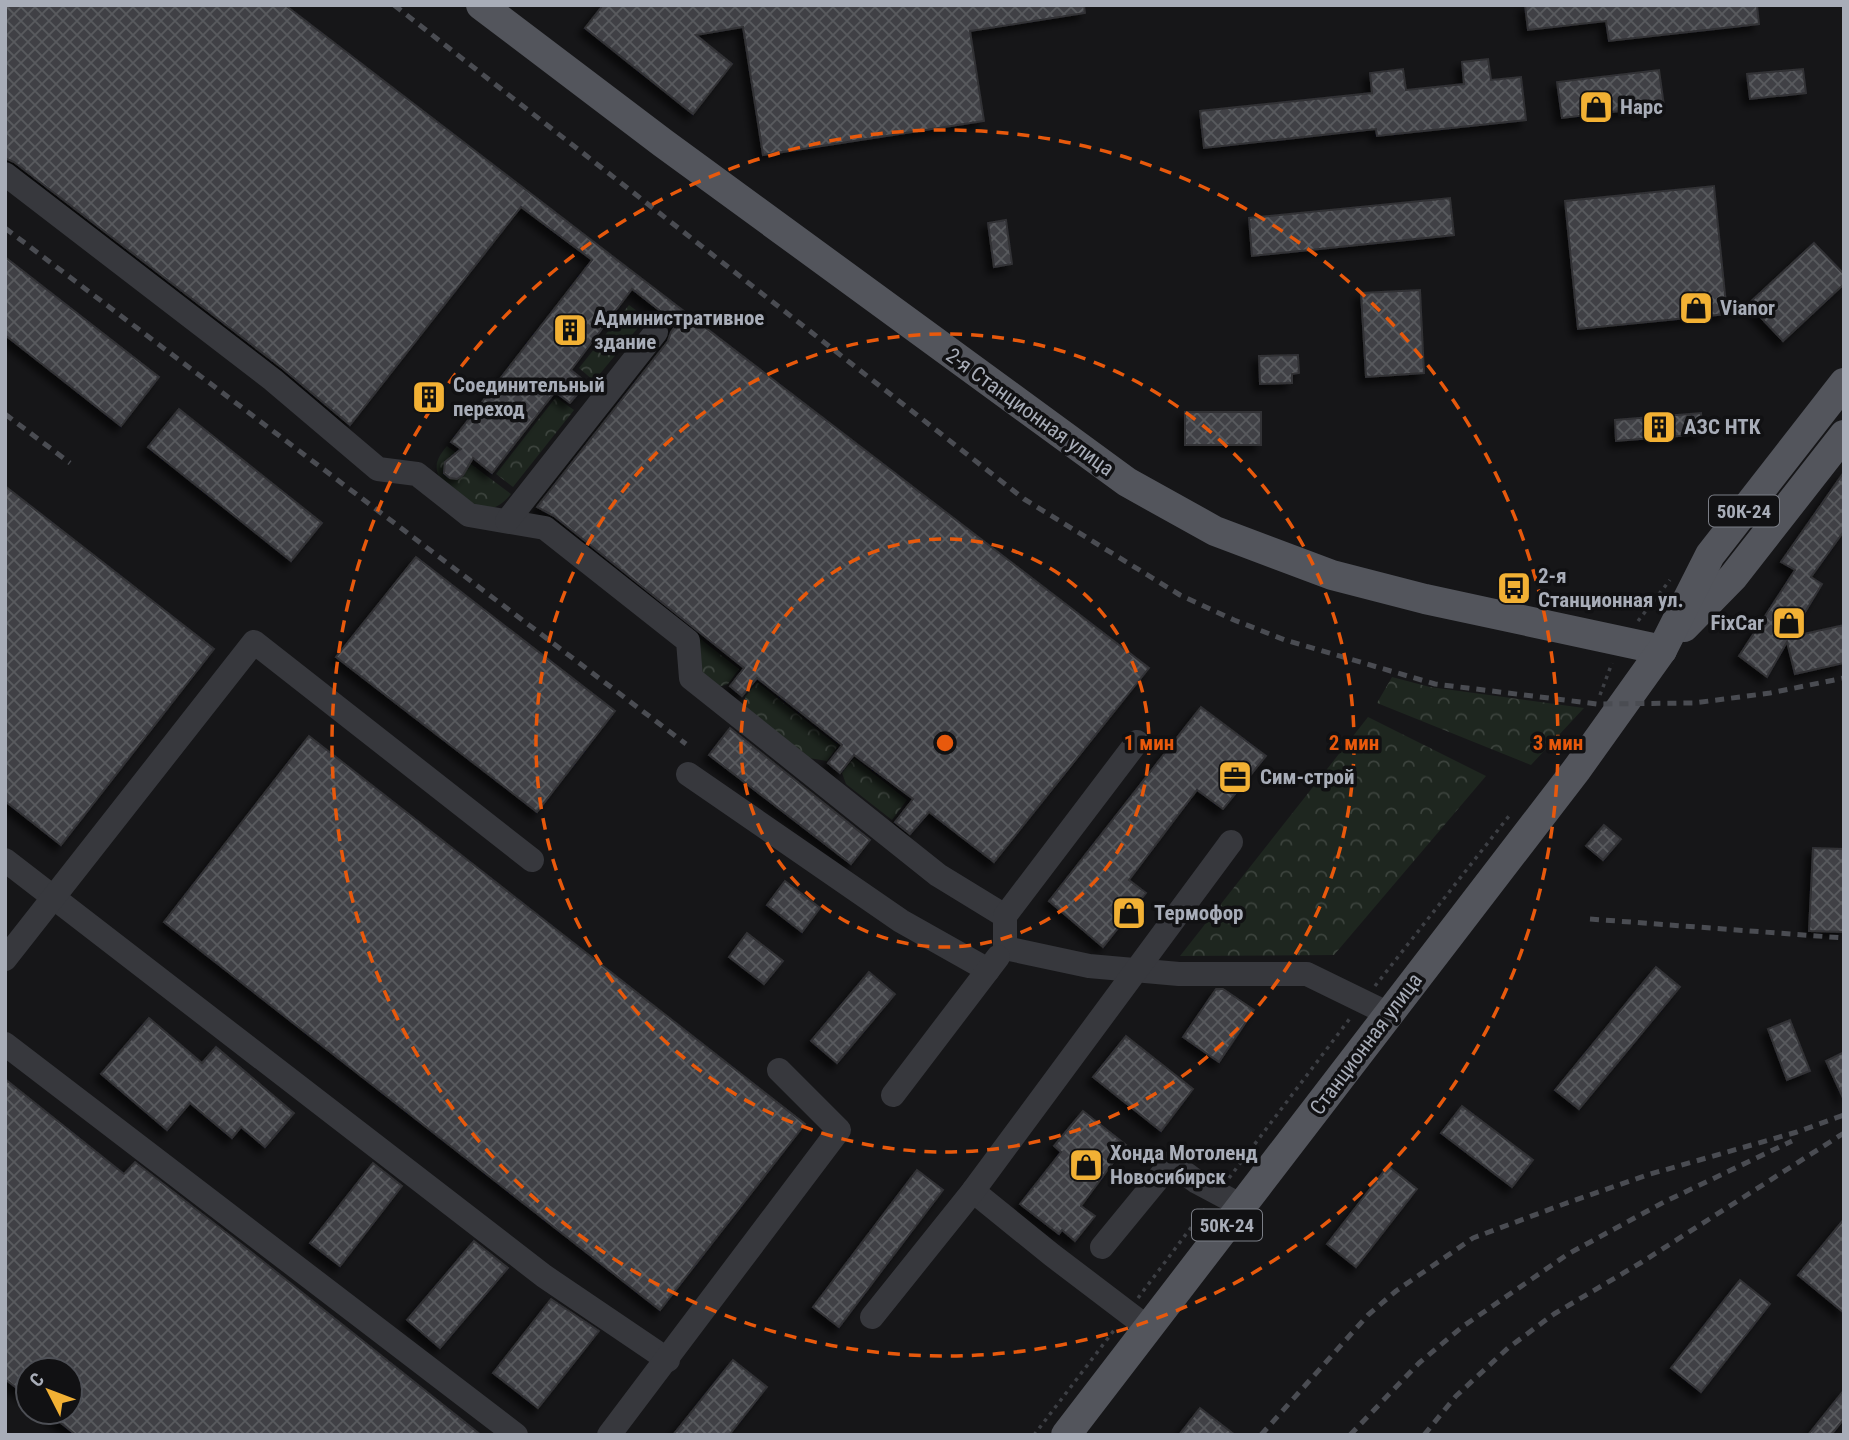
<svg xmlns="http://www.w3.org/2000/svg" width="1849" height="1440" font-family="'Roboto Condensed',sans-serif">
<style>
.forest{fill:url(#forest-crowns)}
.building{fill:url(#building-cross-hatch);stroke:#303034;stroke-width:2;filter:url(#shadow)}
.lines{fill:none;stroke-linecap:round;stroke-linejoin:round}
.path{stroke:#3d3f44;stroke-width:3.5;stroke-dasharray:3.5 5;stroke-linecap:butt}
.minor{stroke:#37383d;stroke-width:24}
.major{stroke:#53555c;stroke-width:30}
.rail{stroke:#4a4c52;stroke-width:5;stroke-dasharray:9 7;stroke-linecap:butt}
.ring{fill:none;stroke:#e8590c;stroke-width:3.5;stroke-dasharray:12 9}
.labels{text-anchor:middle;stroke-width:7;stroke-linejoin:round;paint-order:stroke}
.shield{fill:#111113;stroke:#7b7e86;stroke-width:2}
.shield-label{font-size:19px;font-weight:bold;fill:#a8adb8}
.poi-label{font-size:21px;font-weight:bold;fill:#a8adb8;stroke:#111113;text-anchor:start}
.street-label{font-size:21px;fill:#a8adb8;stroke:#111113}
.centre{fill:#e8590c;stroke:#111113;stroke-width:3.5}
.ring-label{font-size:21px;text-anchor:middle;font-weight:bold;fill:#e8590c;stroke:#111113;stroke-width:7;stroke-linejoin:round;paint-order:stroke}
</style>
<defs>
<pattern id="forest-crowns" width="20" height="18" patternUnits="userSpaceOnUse" patternTransform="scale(1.75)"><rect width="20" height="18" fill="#1e261f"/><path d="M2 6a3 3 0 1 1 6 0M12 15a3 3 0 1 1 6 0" fill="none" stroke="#3c433d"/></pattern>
<pattern id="building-cross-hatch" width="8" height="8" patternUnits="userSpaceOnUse" patternTransform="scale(1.75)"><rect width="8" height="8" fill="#404145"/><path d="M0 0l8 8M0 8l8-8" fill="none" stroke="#595a5e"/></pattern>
<filter id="shadow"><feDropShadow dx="-6" dy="6" stdDeviation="3.5" flood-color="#0009"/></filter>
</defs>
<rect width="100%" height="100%" fill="#161618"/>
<g class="forest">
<path d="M629,305L646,318L594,381L579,368Z"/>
<path d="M556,397L574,410L513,487L496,474Z"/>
<path d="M447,446L511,494C491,519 476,507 455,491C448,486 439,480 437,471C435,461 441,453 447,446Z"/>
<path d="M698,637L739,669L728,684L715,688L697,674Z"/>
<path d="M1392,677L1430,687L1584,708L1531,765L1377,703Z"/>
<path d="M757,682L838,746L827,761L809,758L746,708L745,697Z"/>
<path d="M1368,717L1486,776L1334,955L1180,956Z"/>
<path d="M854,758L907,800L892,820L846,784L842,773Z"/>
</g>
<g class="building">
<path d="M5,5H285L1149,668L994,862L929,812L910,834L895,822L913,799L854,755L840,773L828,763L842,745L757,678L742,696L730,686L744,668L554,516L537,507L668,341L671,332L677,324L632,289L571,370L587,383L570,403L555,392L492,473L473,458L463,475L457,479L450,478L444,473L445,462L461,449L451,442L592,260L521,207L350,425L282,368L14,162L5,158Z"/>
<path d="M603,5H1084L1085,13L970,31L984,121L763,155L743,27L696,35L732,64L693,114L585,28Z"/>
<path d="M1525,5H1757L1759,24L1609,41L1606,21L1528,30Z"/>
<path d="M1488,59L1491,80L1521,77L1526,120L1377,136L1376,129L1204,148L1200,111L1372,93L1370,73L1403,69L1406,90L1464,84L1462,62Z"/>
<path d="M1803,69L1806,93L1750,99L1747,74Z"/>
<path d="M1659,70L1664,106L1562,118L1557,82Z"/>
<path d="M1714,186L1727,314L1578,329L1565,201Z"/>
<path d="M1450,198L1454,235L1252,256L1249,218Z"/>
<path d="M1006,220L1012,264L994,267L988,223Z"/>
<path d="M1814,243L1844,274V284L1783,341L1748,304Z"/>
<path d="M5,257L159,377L121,426L5,335Z"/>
<path d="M1420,290L1424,373L1366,377L1361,293Z"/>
<path d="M1298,355L1299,373L1292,374V383L1260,384L1259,356Z"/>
<path d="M179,409L322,523L291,561L148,447Z"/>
<rect x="1185" y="412" width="76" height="33"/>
<path d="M1701,413L1703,434L1616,441L1615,420Z"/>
<path d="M1844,472V531L1811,577L1822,584L1790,637L1844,625V663L1795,674L1787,642L1767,677L1739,656L1795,570L1781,562Z"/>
<path d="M5,486L214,649L61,845L5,801Z"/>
<path d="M416,557L615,711L537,812L336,657Z"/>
<path d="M1201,707L1266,756L1223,809L1197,790L1129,880L1146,893L1103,947L1049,901Z"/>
<path d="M730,728L870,840L851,864L709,755Z"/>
<path d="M309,736L805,1124L660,1310L164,922Z"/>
<path d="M1604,825L1621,839L1603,860L1586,846Z"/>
<path d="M1813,848L1844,849V932L1809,931Z"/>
<path d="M785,881L820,908L802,932L767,905Z"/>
<path d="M747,933L783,961L764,984L729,957Z"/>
<path d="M1656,967L1680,987L1579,1109L1555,1090Z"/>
<path d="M869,972L895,994L837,1063L811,1041Z"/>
<path d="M1216,989H1223L1254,1010L1219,1062L1183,1037Z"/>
<path d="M149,1018L202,1063L216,1047L294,1113L265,1147L241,1127L232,1138L190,1103L167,1130L101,1074Z"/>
<path d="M1790,1020L1810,1071L1787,1080L1768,1029Z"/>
<path d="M1126,1036L1193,1089L1161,1131L1093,1077Z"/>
<path d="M1844,1052V1100L1826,1061Z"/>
<path d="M5,1079L124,1174L135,1162L250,1251L481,1435H76L47,1412H70V1370H28V1397L5,1379Z"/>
<path d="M1462,1106L1533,1160L1512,1187L1441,1133Z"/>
<path d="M1083,1111L1126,1145L1081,1206L1095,1216L1075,1241L1062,1230L1059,1234L1020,1204L1061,1152L1054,1146Z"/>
<path d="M373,1163L402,1186L340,1266L310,1243Z"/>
<path d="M1388,1166L1417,1189L1356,1267L1327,1244Z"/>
<path d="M917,1170L943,1190L839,1327L813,1307Z"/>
<path d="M1844,1219V1313L1798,1275Z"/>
<path d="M474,1241L508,1268L440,1348L407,1320Z"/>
<path d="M1740,1280L1770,1304L1701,1392L1671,1368Z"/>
<path d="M551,1299L599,1331L538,1408L493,1373Z"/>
<path d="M733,1360L767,1387L729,1435H673Z"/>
<path d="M1844,1390V1419L1831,1435H1808Z"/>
<path d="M1200,1408L1235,1435H1179Z"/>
</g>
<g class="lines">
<g class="path">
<path d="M1638,621L1670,580"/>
<path d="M1600,695L1612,663"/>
<path d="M1375,986L1509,816"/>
<path d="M1229,1178L1351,1017"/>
<path d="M1138,1298L1205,1209"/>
<path d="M1034,1435L1115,1329"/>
</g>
<g class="minor">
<path d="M5,174L273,380L378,469L417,474L469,515L545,528L688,641L691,678L938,875L1005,916"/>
<path d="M507,521L656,332"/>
<path d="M1137,742L1005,916V948L1089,966L1179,974H1307L1389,1014"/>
<path d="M688,774L901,921L988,970"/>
<path d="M5,860L544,1276L668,1360"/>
<path d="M5,959L254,642L532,860"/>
<path d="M5,1044L516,1435"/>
<path d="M893,1095L998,957"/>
<path d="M973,1191L1052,1255L1148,1328"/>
<path d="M1102,1247L1171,1163L1197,1182L1242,1206"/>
<path d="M872,1317L973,1191L1231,842"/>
<path d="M609,1435L839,1130L779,1070"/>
</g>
<g class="major">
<path d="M481,5L663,143L1127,482L1215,531L1332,575L1425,599L1662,650"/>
<path d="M1684,627L1733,577L1844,435"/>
<path d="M1066,1435L1577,769L1662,650L1710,555L1844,383"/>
</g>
<g class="rail">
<path d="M394,5L1024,499L1180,595L1234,620L1285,640L1435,684L1597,704L1694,703L1770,693L1844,678"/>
<path d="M5,228L686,744"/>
<path d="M5,414L70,463"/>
<path d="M1590,919L1844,938"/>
<path d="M1261,1435L1368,1315L1396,1291L1473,1238L1564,1204L1647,1175L1797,1132L1844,1115"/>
<path d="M1350,1435L1419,1363L1462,1327L1568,1254L1664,1202L1792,1141"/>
<path d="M1424,1435L1456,1396L1508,1348L1554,1314L1642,1262L1844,1133"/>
</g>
</g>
<g class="ring">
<circle cx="945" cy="743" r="204"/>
<circle cx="945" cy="743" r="409"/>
<circle cx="945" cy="743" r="613"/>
</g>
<defs>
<g id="shop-square" transform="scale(1.75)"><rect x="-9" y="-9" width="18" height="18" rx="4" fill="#f2b134" stroke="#111113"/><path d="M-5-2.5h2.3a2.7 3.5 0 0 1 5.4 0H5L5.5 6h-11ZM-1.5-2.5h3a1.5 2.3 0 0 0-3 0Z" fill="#111"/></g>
<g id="building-square" transform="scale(1.75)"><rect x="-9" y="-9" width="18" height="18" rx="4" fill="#f2b134" stroke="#111113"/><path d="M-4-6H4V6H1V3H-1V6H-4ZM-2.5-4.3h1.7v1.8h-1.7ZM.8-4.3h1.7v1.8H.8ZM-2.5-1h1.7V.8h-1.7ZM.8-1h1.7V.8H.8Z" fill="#111"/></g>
<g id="bus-square" transform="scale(1.75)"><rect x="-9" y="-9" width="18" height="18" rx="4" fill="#f2b134" stroke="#111113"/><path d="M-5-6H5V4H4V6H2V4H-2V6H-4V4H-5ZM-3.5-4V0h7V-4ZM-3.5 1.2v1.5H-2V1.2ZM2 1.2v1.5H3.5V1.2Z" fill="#111"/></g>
<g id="office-square" transform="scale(1.75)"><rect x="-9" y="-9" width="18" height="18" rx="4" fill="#f2b134" stroke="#111113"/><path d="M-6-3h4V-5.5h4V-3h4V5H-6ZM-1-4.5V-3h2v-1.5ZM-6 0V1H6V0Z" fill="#111"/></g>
</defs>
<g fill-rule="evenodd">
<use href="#shop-square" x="1596" y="107"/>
<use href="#shop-square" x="1696" y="308"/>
<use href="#building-square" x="570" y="330"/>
<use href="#building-square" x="429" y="397"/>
<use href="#building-square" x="1659" y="427"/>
<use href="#bus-square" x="1514" y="588"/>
<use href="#shop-square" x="1789" y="623"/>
<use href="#office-square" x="1235" y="777"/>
<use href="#shop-square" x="1129" y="913"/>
<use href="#shop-square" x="1086" y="1165"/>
</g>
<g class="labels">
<g class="shield">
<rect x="1709" y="495.5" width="70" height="31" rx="5"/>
<rect x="1192" y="1209.5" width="70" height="31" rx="5"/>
</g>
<g class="shield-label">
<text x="1744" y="518">50К-24</text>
<text x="1227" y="1232">50К-24</text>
</g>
<g class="poi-label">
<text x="1620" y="114">Нарс</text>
<text x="1720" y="315">Vianor</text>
<text x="594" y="325">Административное<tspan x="594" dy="24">здание</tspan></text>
<text x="453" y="392">Соединительный<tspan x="453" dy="24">переход</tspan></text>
<text x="1684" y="434">АЗС НТК</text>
<text x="1538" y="583">2-я<tspan x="1538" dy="24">Станционная ул.</tspan></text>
<text x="1764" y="630" text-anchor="end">FixCar</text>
<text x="1260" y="784">Сим-строй</text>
<text x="1154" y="920">Термофор</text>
<text x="1110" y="1160">Хонда Мотоленд<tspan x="1110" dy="24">Новосибирск</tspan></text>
</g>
<g class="street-label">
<text transform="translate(1030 412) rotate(36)" y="7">2-я Станционная улица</text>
<text transform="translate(1366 1044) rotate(-53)" y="7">Станционная улица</text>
</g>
</g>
<circle cx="945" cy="743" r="10" class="centre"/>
<g class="ring-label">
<text x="1149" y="750">1 мин</text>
<text x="1354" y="750">2 мин</text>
<text x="1558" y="750">3 мин</text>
</g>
<rect width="1849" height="1440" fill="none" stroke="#a8adb8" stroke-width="14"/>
<g transform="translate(49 1391) rotate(312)"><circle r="33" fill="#111113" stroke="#4d4f55" stroke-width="2"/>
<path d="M0-5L12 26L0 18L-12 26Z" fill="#f2b134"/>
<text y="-10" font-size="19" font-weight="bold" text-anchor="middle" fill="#a8adb8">С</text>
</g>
</svg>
